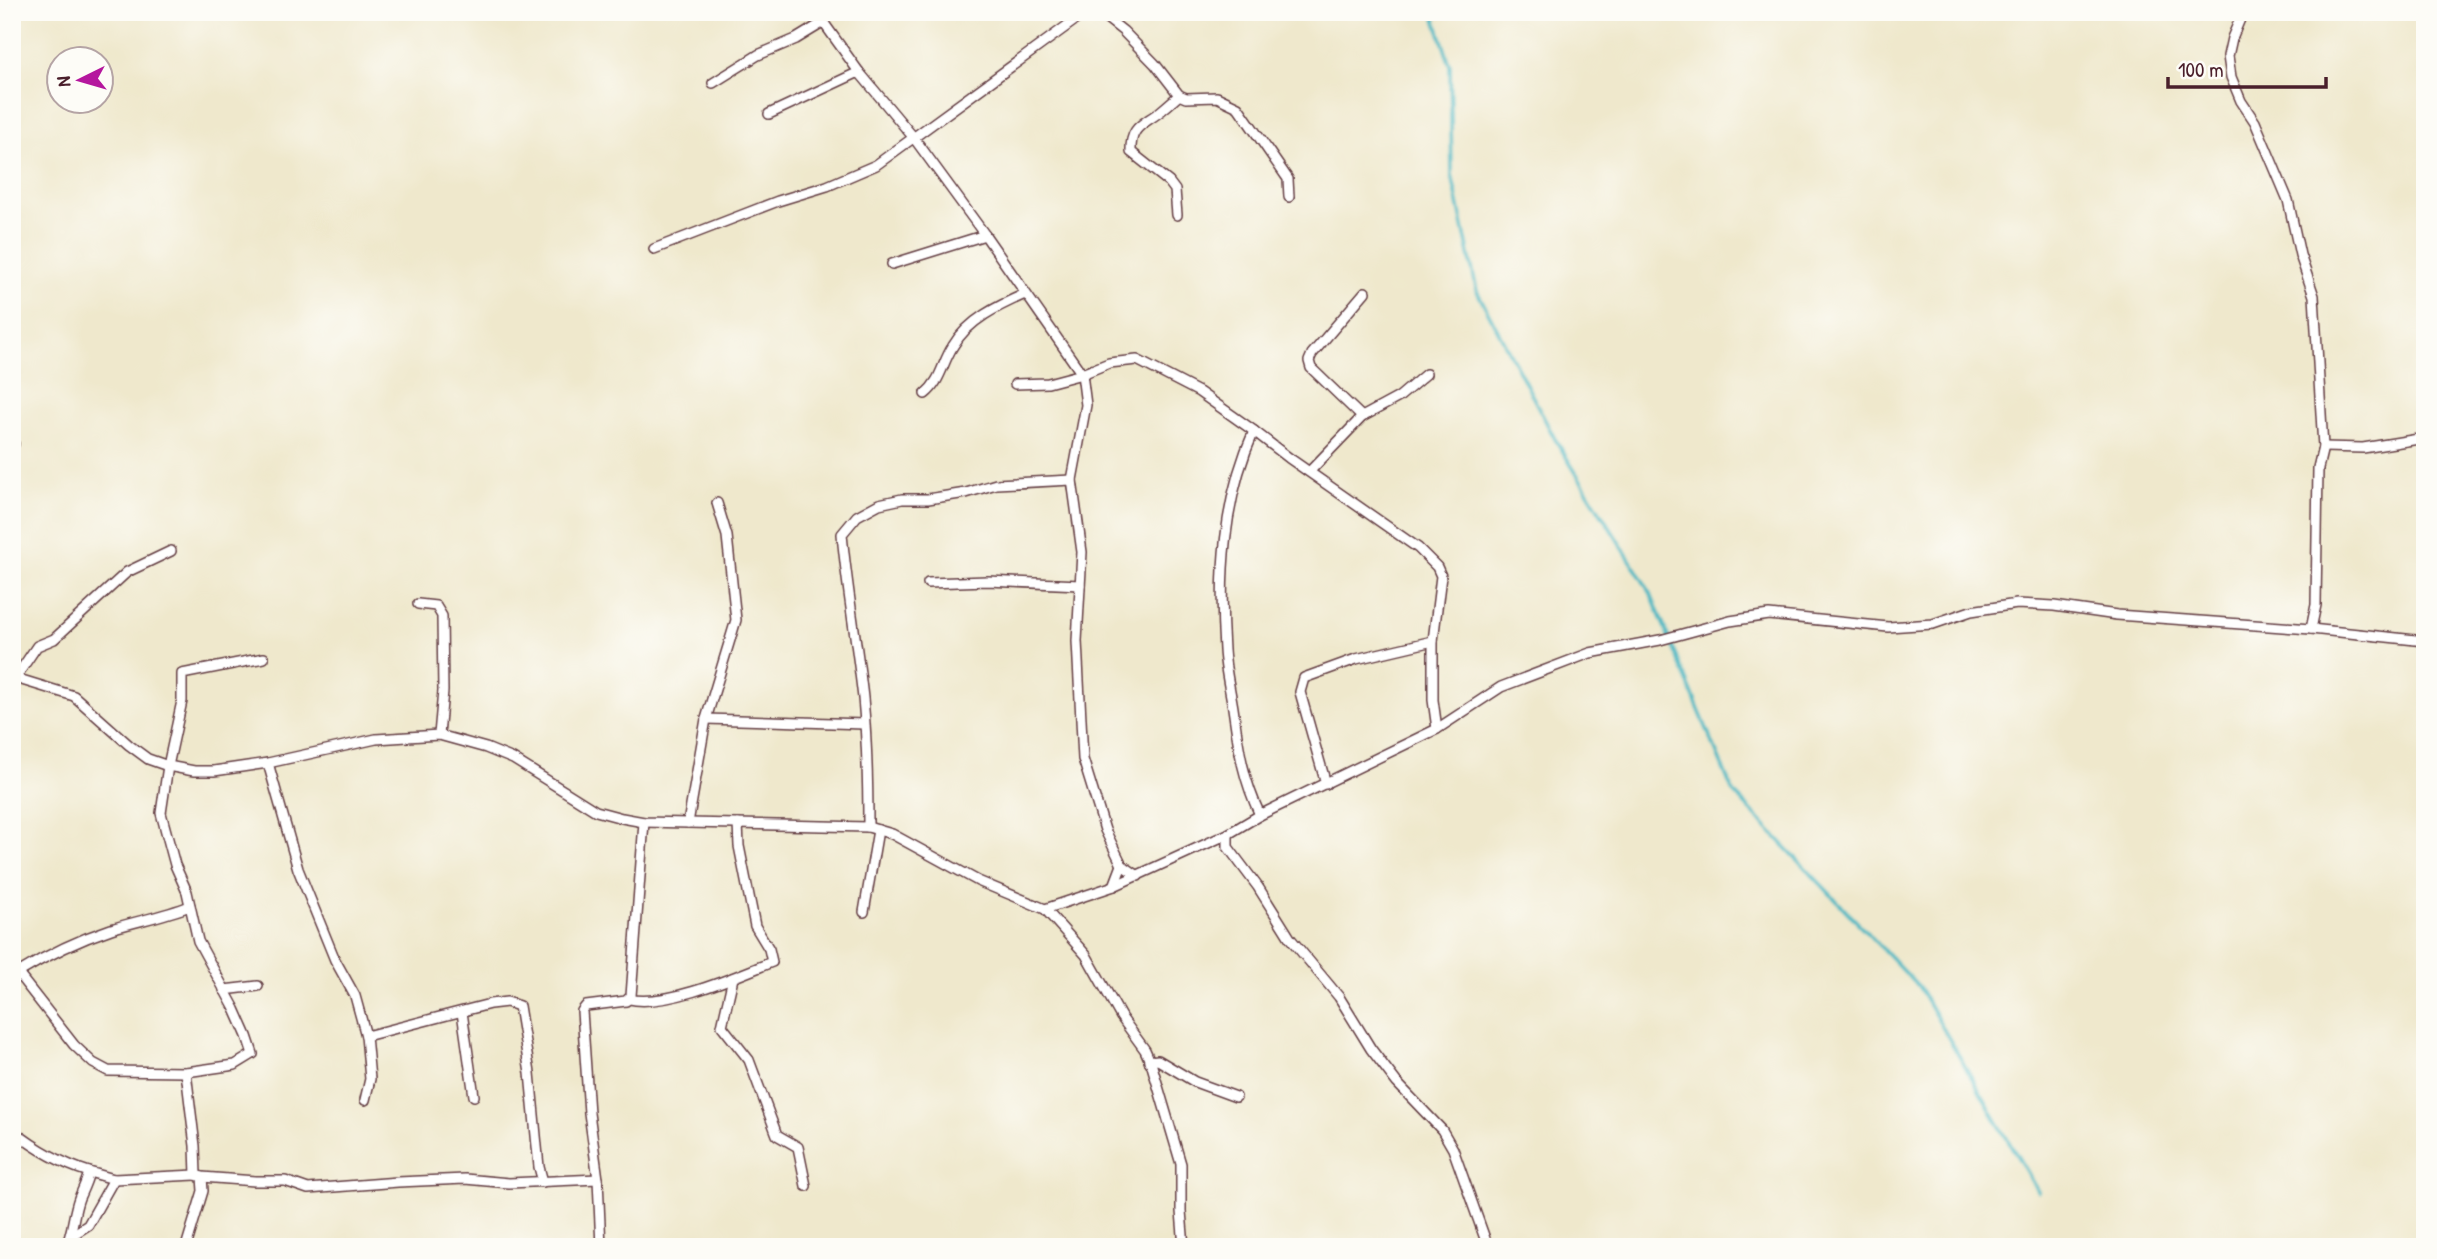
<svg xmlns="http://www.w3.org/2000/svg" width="2437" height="1259" font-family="'Patrick Hand',sans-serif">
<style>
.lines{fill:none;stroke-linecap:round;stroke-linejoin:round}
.stream{stroke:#49b7c3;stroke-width:3.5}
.minor-casing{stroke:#633d43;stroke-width:12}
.minor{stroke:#fff;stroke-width:9}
</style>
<rect width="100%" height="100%" fill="#fdfcf7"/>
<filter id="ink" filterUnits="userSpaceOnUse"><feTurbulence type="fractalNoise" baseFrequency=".0143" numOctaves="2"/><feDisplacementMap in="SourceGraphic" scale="14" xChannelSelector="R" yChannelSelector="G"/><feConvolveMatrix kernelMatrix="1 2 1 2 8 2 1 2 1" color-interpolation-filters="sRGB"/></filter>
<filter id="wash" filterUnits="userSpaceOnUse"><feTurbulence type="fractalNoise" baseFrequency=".00686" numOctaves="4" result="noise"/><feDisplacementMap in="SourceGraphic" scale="28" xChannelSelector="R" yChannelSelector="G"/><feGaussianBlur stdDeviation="1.57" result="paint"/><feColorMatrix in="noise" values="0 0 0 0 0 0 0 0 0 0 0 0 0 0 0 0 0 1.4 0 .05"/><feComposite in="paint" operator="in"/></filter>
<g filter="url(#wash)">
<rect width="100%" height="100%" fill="#efe8cc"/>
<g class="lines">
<path class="stream" d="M1433,12L1450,65L1452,175L1477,291L1555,439L1650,592L1733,792L1919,987L2038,1192"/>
</g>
</g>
<g filter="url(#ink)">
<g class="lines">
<g class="minor-casing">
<g id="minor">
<path d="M816,12L859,72L914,138L985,235L1082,374L1086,405L1072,480L1082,552L1077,641L1083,759L1105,830L1122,865L1138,876"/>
<path d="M1099,12L1123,31L1155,64L1179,95L1186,98L1217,97L1238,107L1288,179L1289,197"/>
<path d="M2243,12L2232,38L2228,56L2231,77L2241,101L2255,122L2288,200L2300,255L2314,296L2323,447L2318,468L2316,605L2311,629"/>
<path d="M713,83L758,55L796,39L824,22"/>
<path d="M769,114L859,72"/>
<path d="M1177,215L1175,190L1169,182L1131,152C1130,125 1144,125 1162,110C1168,105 1174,100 1179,95"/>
<path d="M654,249L778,201L827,186L876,165L1086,12"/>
<path d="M892,264L985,235"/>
<path d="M1015,384L1048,383L1082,374L1109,363L1137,360L1199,392L1254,431L1289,458L1418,548L1437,567L1441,576L1433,641V700L1437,729"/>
<path d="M925,394C941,381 942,363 953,346C968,320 998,306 1025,294"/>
<path d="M1362,417L1311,368L1309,361L1312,354L1365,292"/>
<path d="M1254,431C1223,500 1219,575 1224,650C1225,669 1230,689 1233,708C1239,750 1242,776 1260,815"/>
<path d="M12,443L14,444"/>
<path d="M2323,447L2363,448L2425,438"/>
<path d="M1310,471L1362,417L1399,397L1426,374"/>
<path d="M928,583L988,581L1080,585"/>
<path d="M418,604L436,606L442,616L443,691L439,735"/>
<path d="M12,677L74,696L129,745L148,759L168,766L194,771H214L268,763L376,739L439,735L486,748L513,759L596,811L622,818L644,822L688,823L868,827L892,834L978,881L1045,909L1114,886L1228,834L1260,815L1437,729L1501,687L1590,653L1660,640L1730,621L1769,615L1888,627L1933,624L1971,611L2017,604L2054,606L2117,615L2311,629L2425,641"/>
<path d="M16,677L37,646L54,639L127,572L171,551"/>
<path d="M706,719L864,724"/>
<path d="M268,763L298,869L335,960L355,996L366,1036L370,1079L365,1100"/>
<path d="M1326,784L1300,692L1304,678L1356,659L1433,641"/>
<path d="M688,823L706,719L736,620L727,536L717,503"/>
<path d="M868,827C868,784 867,741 863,698C857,643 847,589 842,534L857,516L879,504L902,499H928L966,493L996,484L1072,480"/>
<path d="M1228,834V847L1258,887L1290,938L1339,997L1371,1049L1397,1083L1442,1130L1453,1149L1488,1247"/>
<path d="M1114,886L1122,865"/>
<path d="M1045,909L1086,955L1121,1017L1145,1050L1152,1066L1181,1164V1211L1184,1247"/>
<path d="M864,912L878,830"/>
<path d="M12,966L74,1045L93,1063L108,1071L186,1072L235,1065L253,1054L247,1036L235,1009L198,941L187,892L175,865L161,813L168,766L182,701V674L264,658"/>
<path d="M18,973C47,955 78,940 111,929C137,921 164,916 190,906"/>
<path d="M733,978L722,1026L749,1060L777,1135L798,1147L806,1186"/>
<path d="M224,990L258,986"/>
<path d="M629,999C665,1008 737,976 772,962L769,949L755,926L739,846L738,824"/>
<path d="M462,1012L474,1096"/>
<path d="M366,1036L490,1004L507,1002L519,1006L530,1073L539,1167L543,1182"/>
<path d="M1149,1061L1158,1060L1195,1082L1236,1097"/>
<path d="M186,1072L195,1146L196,1175L202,1177L203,1191L186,1247"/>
<path d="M12,1130C36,1149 60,1163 89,1172"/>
<path d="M202,1177L255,1181H285L308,1189L398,1182L465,1179L509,1183L598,1179"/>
<path d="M71,1236L88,1225L114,1179"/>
<path d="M66,1247C73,1231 73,1214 79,1198C83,1189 87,1181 89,1172L114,1179L196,1175"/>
<path d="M601,1247L598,1179L589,1113L582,1011L586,1006L626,1001L631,996L644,822"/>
</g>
</g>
<use href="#minor" class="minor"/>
</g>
</g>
<rect width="2437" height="1259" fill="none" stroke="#fdfcf7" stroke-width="42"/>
<g transform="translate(80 80) rotate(265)"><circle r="33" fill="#fdfcf7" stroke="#b5a4a5" stroke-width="2"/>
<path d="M0-5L12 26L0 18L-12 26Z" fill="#b5179e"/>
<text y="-10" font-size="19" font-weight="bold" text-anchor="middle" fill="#4a1f2b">N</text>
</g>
<path d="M2168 77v10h158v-10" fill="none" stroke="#4a1f2b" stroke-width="3.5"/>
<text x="2178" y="77" font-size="21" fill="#4a1f2b" stroke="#fdfcf7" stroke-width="5" paint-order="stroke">100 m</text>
</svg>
